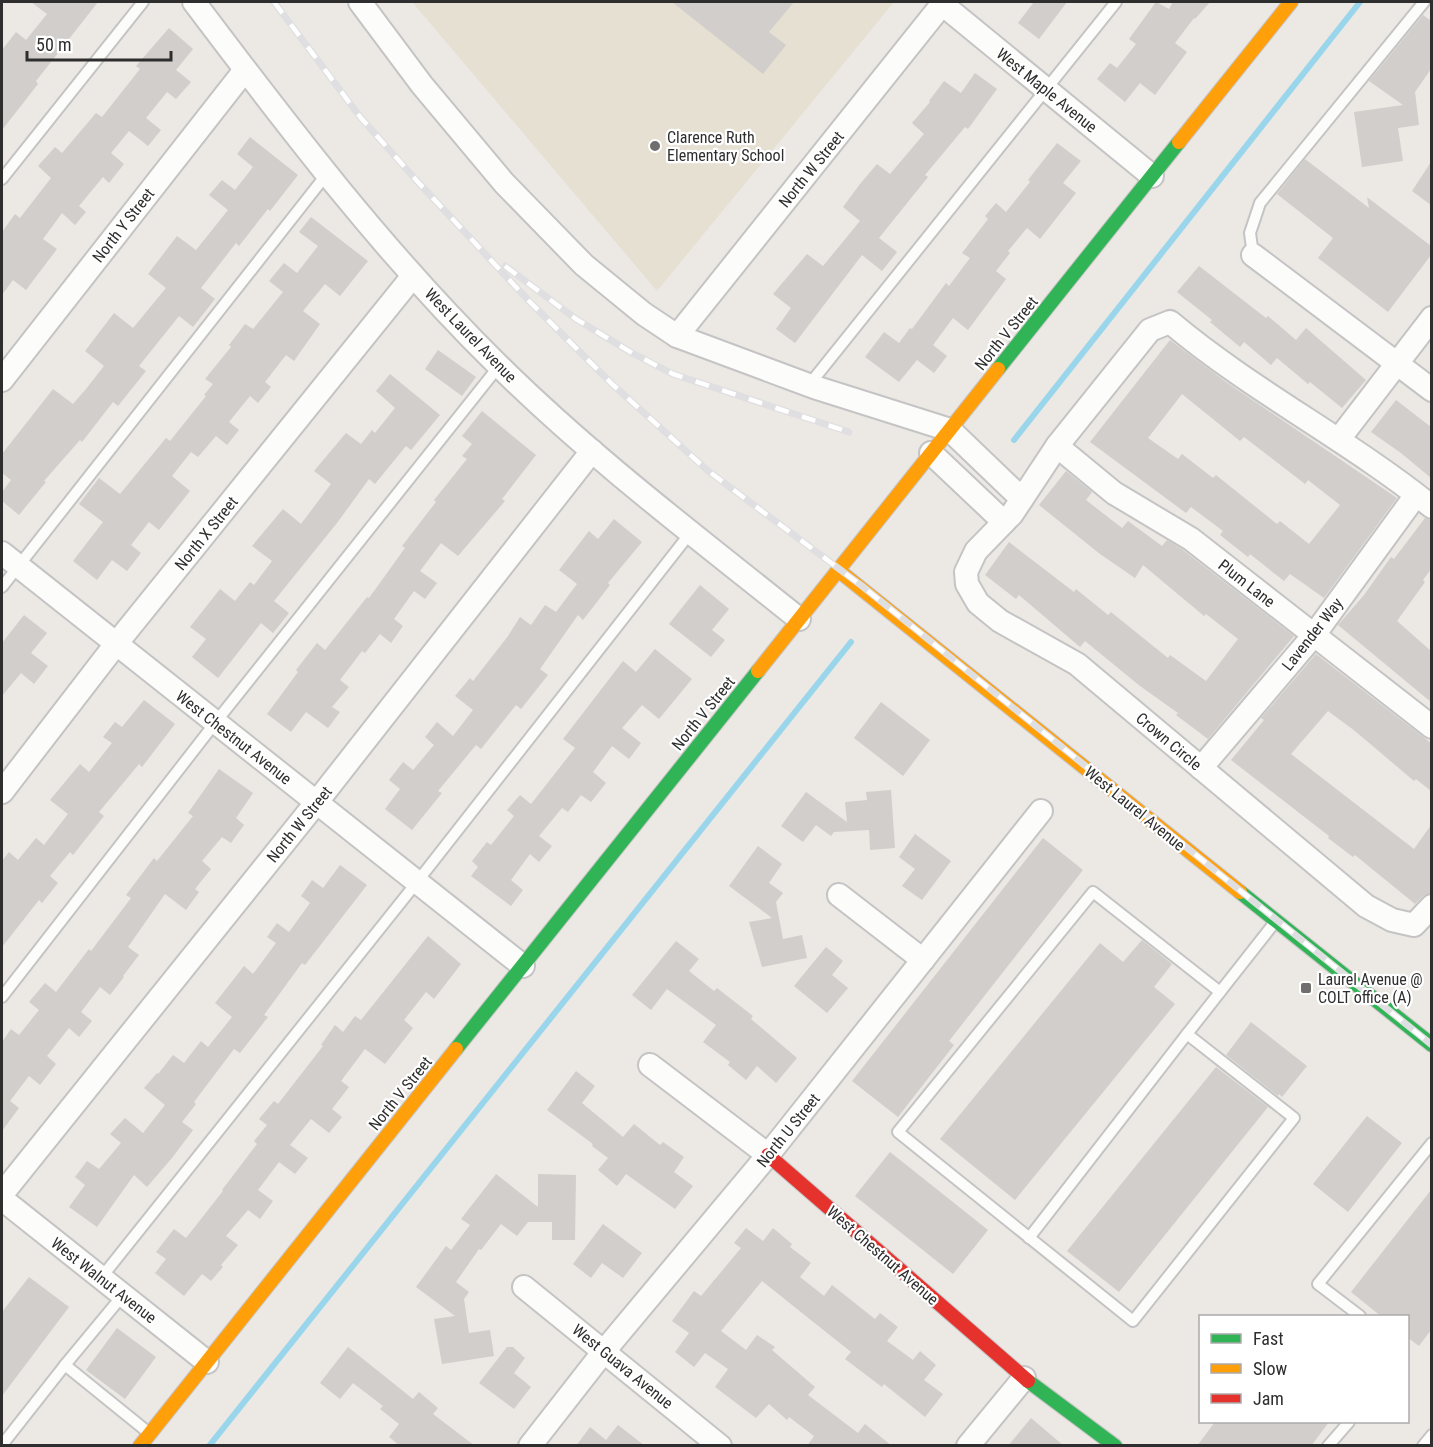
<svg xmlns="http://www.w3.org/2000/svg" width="1433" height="1447" font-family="'Roboto Condensed',sans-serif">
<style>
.education{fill:#e6e0d3}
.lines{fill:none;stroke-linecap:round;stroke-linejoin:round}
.stream{stroke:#99d6ec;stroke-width:6}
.building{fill:#d1cecb;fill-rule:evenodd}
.lane-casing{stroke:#c5c4c5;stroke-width:14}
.street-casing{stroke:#c5c4c5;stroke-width:26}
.fast-casing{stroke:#c5c4c5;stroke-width:16}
.slow-casing{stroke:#c5c4c5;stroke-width:16}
.jam-casing{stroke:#c5c4c5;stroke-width:16}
.lane{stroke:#fcfcfb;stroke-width:10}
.street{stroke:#fcfcfb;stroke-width:22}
.fast{stroke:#30b455;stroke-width:14}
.slow{stroke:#ff9f0a;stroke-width:14}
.jam{stroke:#e5322d;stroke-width:14}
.rail-casing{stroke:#dfdfe1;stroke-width:7}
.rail{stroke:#fff;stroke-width:4.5;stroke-dasharray:14;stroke-linecap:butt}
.poi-dot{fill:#706f6e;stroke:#fff;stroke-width:2}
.labels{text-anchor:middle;stroke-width:4.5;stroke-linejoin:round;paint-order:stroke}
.street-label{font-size:16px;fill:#2e2e2e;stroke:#fff}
.poi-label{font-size:16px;fill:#2e2e2e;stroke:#fff;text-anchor:start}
</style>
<rect width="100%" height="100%" fill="#ece8e4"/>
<path class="education" d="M412,2H894L657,291Z"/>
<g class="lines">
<g class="stream">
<path d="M1014,440L1360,2"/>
<path d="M209,1446L851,642"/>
</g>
</g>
<g class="building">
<path d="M31,2H98L36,81L38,84L2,130V50L16,32L26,40L47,14Z"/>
<path d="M672,2H794L769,32L786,45L763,74Z"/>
<path d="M1034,2H1067L1039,39L1018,23Z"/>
<path d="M1156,2L1169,9L1173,2H1210L1195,19L1194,18L1175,43L1187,52L1155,95L1140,83L1125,102L1097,79L1110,63L1117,68L1136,44L1129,39Z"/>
<path d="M1423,15L1431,21V69L1415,92L1419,125L1398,128L1403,161L1362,167L1354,112L1403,105L1369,81Z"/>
<path d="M169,28L193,49L176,70L191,82L176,99L167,92L146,118L161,130L148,146L129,131L111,153L124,164L109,183L103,177L79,206L86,212L75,225L62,213L43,239L57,249L26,290L13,280L2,295V232L15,214L20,218L51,178L38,166L55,147L62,153L96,113L102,117L140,69L136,66Z"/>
<path d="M975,73L997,89L968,129L965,127L925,175L928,177L879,238L897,252L882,271L862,255L795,343L776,329L791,308L773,294L807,254L823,266L860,221L843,207L860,184L877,164L890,174L924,134L912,123L930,102L929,101L944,81L961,93Z"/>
<path d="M250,137L298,175L270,211L268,209L239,246L236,243L201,288L215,299L193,327L179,316L139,366L146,371L118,406L113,402L82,442L80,440L44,481L46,482L19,515L2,501V492L11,480L2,473V454L53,389L73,404L86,389L104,366L85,351L114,313L133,328L166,288L148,274L177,236L196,250L228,210L209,195L222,180L235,190L253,167L237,154Z"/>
<path d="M1057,143L1081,161L1063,183L1076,193L1040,239L1027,228L1008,251L1010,253L996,271L1006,279L968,330L953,318L933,345L947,356L934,373L917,360L899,382L865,357L884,332L899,343L910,328L912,329L946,283L949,286L970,258L962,253L988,219L985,216L996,203L1006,212L1030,182L1028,180Z"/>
<path d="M1305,159L1369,208L1367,197L1431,246V255L1388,312L1318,258L1333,238L1277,194Z"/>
<path d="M1431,162V205L1412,191Z"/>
<path d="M311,217L368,261L340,296L325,284L303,311L320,324L294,361L286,355L265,382L271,387L258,403L250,396L229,422L239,430L227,445L216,436L198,457L191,452L172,476L190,491L159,530L149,522L131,545L141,553L127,571L112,560L97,580L73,561L103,522L79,504L99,478L120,494L166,438L170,441L206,396L204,395L213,384L205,379L231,347L229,345L245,324L253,329L283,292L269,281L284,263L297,273L318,246L299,232Z"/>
<path d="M1199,266L1266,318L1268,316L1296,340L1306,328L1366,380L1342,408L1310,382L1308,384L1277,358L1271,365L1244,342L1240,347L1210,322L1212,320L1177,292Z"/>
<path d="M1170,340L1226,382L1397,498L1324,598L1290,574L1284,581L1250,554L1248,557L1220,535L1223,531L1191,507L1186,513L1090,442ZM1182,394L1240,441L1244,437L1305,484L1308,480L1340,505L1309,544L1280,521L1277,524L1216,475L1213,478L1182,454L1178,459L1148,438Z"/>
<path d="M438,350L476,377L462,396L425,369Z"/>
<path d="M390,374L440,415L411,450L406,446L375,484L369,479L337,523L274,601L289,613L273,633L261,623L218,678L192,657L206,639L190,627L220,589L235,601L250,582L254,585L272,561L252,546L283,509L301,524L331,484L314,471L346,433L361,444L372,430L375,433L395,408L376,391Z"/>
<path d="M1396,400L1431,427V478L1401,453L1371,432Z"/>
<path d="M482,411L536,455L502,499L505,501L458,556L441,543L420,571L437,583L425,599L414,591L394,619L403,626L391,643L380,634L365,653L362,651L340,680L349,687L332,707L340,712L328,728L306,712L291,732L267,714L298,672L296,670L317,643L325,650L367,597L369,598L405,548L402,546L436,502L434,500L467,459L462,456L472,444L462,436Z"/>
<path d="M1066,471L1092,492L1086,500L1122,528L1128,521L1162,546L1167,540L1183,550L1294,636L1208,739L1176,715L1178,713L1140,686L1085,641L1080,647L1019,595L1016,599L985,575L1009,542L1074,592L1076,589L1108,615L1111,612L1168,658L1170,655L1206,681L1238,639L1206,614L1204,616L1143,565L1135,578L1100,554L1039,505Z"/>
<path d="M1425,518L1431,520V569L1423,580L1425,582L1397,621L1431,651V702L1338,625L1364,595L1391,557L1394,559Z"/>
<path d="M614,519L642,542L608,583L610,585L583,620L578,615L540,669L548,675L521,709L516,705L481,749L476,745L438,791L442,793L412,830L385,809L400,789L389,780L403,762L413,770L434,745L425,737L437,722L453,736L473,710L455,696L470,678L473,681L508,636L520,617L531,625L545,605L556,612L577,584L559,570L589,531L598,539Z"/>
<path d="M700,585L729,609L712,630L725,640L711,657L669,624Z"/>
<path d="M24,615L47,633L31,653L48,666L34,684L21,673L2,696V643Z"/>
<path d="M655,649L692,679L659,719L642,705L622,728L641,743L629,759L612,746L593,772L606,783L591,802L581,795L568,812L562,808L539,836L552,846L539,862L530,854L511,880L523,890L511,906L471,876L478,867L472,861L487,842L491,845L514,816L507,810L520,795L531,804L575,748L563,739L623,661L636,672Z"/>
<path d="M1316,654L1431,743V791L1416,779L1414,781L1355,731L1328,711L1291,754L1414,849L1431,825V893L1423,896L1415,904L1355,855L1353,857L1328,838L1329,836L1231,760L1264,720L1261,718Z"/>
<path d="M144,700L175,724L142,767L139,764L99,812L104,816L73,855L70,852L50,876L58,883L42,903L39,900L2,947V861L9,852L18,860L36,838L44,845L68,814L50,800L80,764L89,772L112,743L103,737L115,722L122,727Z"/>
<path d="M881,702L930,740L903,776L854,738Z"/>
<path d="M219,769L253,793L236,818L244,825L231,843L222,837L202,861L211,869L195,889L199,892L186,910L165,894L128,947L139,955L123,976L124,977L110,995L100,987L81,1012L92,1021L79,1037L69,1028L47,1056L56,1064L40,1085L29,1076L10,1101L19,1108L2,1131V1042L11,1029L19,1035L39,1010L29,1002L45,983L56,992L89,949L91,951L131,898L126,895L154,858L157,861L193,816L188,813Z"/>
<path d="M891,790L895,848L870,850L869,830L834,832L831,836L816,825L803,842L781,826L806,792L847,822L845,802L867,800L866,792Z"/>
<path d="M915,834L951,861L922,900L902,886L915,869L899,857Z"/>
<path d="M1043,838L1083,870L949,1041L954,1045L898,1117L852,1081Z"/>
<path d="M758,846L782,864L769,883L783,893L776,902L783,939L802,935L807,958L762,967L749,922L772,918L729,886Z"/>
<path d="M340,865L367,885L305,965L302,963L264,1015L268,1017L240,1053L234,1049L194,1102L196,1104L182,1122L193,1130L172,1158L147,1187L134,1175L97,1227L69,1207L85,1185L75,1177L87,1161L99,1169L121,1143L110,1134L125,1118L143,1133L165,1105L144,1088L157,1073L158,1074L173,1055L184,1063L201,1041L208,1047L232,1017L215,1003L244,966L253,974L276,943L267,937L277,923L289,932L310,903L301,896L312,880L323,888Z"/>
<path d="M428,936L461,964L434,999L426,992L404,1020L413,1028L385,1064L365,1049L341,1081L349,1087L332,1109L342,1117L329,1133L311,1119L290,1145L308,1158L295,1174L279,1162L258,1190L273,1201L260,1219L248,1210L226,1236L238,1245L221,1265L223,1267L211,1281L202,1274L184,1296L155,1273L166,1259L156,1252L174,1229L186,1238L223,1191L222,1190L257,1144L254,1141L267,1125L259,1119L274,1101L278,1104L323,1046L321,1045L335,1025L343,1032L355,1016L361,1020Z"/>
<path d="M1142,940L1172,964L1154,987L1175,1004L1015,1200L940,1139L1100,943L1123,962Z"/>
<path d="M676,941L699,959L689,971L714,991L717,988L753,1016L751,1019L797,1058L776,1083L757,1066L746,1080L728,1065L730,1062L703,1042L716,1025L667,989L651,1010L632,995Z"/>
<path d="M826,947L843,961L832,975L848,988L827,1013L794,986Z"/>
<path d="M1251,1022L1307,1066L1282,1097L1279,1094L1278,1096L1226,1055Z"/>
<path d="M1216,1067L1268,1107L1119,1292L1067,1251Z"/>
<path d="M576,1071L595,1086L582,1103L623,1137L634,1124L660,1145L663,1142L684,1157L674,1172L693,1186L675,1209L626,1174L617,1186L598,1170L608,1158L592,1146L593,1144L547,1110Z"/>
<path d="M1367,1116L1402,1143L1348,1212L1313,1184Z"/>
<path d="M890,1152L988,1230L953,1274L855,1196Z"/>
<path d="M496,1174L538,1207V1174L576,1175L575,1240H552V1222H528L517,1236L501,1224L481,1250L479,1249L456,1282L469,1292L464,1299L469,1333L490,1330L494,1356L442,1364L434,1319L455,1316L416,1287L446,1246L451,1250L470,1225L461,1219Z"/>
<path d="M1431,1190V1330L1419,1346L1407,1337V1317H1382L1351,1292Z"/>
<path d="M603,1224L642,1253L623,1278L602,1263L591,1278L573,1264Z"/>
<path d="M746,1228L763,1241L773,1228L792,1244L790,1247L811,1263L800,1277L824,1296L832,1285L875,1319L880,1313L898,1327L887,1341L913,1360L920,1351L936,1365L924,1380L943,1394L925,1417L884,1384L882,1387L845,1359L851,1352L762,1281L721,1331L746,1350L757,1335L775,1347L772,1350L815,1387L808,1395L858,1433L865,1424L892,1446H807L814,1436L789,1417L787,1420L769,1404L756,1418L715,1387L728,1369L705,1353L694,1367L675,1352L689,1333L672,1321L694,1291L701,1296L741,1248L734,1243Z"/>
<path d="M29,1277L69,1307L2,1396V1312Z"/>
<path d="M117,1328L156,1357L125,1399L86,1370Z"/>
<path d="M348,1347L413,1399L419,1392L438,1408L433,1414L475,1446H400L389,1437L399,1424L380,1409L383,1406L353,1383L340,1399L320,1383Z"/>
<path d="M507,1347H513L525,1358L514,1373L531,1387L514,1409L479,1383Z"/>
<path d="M1031,1418L1064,1446H1008Z"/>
<path d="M1215,1422H1329L1311,1446H1197Z"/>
<path d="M618,1425L645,1446H576L590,1427L606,1440Z"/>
</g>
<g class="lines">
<g class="lane-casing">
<g id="lane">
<path d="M2,179L143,2"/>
<path d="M1253,255L1250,233L1260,203L1424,2"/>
<path d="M809,385L1116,2"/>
<path d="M2,587L326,175"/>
<path d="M1093,892L1220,992L1187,1034L1294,1118L1133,1321L898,1132Z"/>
<path d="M1220,992L1275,922"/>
<path d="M2,997L215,723L499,366"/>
<path d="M1029,1238L1187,1034"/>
<path d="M101,1278L417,882L691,532"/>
<path d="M1360,1316L1318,1284L1432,1143"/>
<path d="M65,1365L123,1295"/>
<path d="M2,1445L65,1365L149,1433"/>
<path d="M1328,1446L1349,1422"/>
<path d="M1423,1446L1432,1435"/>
</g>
</g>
<g class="street-casing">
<g id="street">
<path d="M194,2C289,128 385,254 498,365C592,458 697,537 799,619"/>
<path d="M360,2L422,85L504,183L584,265L644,314L677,336L814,387L950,430L1022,499"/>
<path d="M942,4L1152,176"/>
<path d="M1253,255L1432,390"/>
<path d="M677,336L944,2"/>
<path d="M2,380L245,70"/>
<path d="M1339,439L1432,318"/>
<path d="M1057,446L1114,493L1191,539L1432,727"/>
<path d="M931,453L1004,522"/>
<path d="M1432,507C1349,440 1252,391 1170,322L1150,330L1057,446L1012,514L976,551L966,572L967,584L978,603L1000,621L1077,664L1366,906L1392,920L1414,925L1432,906"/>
<path d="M2,553L523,966"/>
<path d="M1201,768L1314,635L1416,495"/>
<path d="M2,792L116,644L413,276"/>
<path d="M839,895L923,960"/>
<path d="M650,1065L768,1155"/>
<path d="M2,1194L316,803L592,451"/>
<path d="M2,1199L207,1362"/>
<path d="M524,1287L720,1446"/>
<path d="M530,1446L605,1350L768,1155L1041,811"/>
<path d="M968,1446L1024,1378"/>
</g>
</g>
<g class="fast-casing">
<g id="fast">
<path d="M998,369L1179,142"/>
<path d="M1240,892L1432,1045"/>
<path d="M456,1049L758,671"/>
<path d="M1028,1381L1115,1446"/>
</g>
</g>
<g class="slow-casing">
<g id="slow">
<path d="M1179,142L1291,2"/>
<path d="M838,570L1240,892"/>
<path d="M758,671L998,369"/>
<path d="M140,1446L456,1049"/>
</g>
</g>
<g class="jam-casing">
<path id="jam" d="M768,1155L1028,1381"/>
</g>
<use href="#lane" class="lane"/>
<use href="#street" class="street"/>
<use href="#fast" class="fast"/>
<use href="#slow" class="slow"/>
<use href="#jam" class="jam"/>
<g class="rail-casing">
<g id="rail">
<path d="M274,2L361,118L417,181L530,302L611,383L707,470L862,586L1432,1045"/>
<path d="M505,266L576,319L632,353L673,374L849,432"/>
</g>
</g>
<use href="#rail" class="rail"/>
</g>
<g class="poi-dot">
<circle cx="655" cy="146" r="6"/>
<rect x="1300" y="982" width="12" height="12" rx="3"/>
</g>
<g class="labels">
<g class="street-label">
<text transform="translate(1047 90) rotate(39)" y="6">West Maple Avenue</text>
<text transform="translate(811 169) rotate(-51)" y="6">North W Street</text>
<text transform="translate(123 225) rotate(-52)" y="6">North Y Street</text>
<text transform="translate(1006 333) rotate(-51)" y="6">North V Street</text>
<text transform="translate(471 335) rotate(46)" y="6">West Laurel Avenue</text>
<text transform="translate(206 533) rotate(-51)" y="6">North X Street</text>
<text transform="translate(1247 583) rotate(38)" y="6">Plum Lane</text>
<text transform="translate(1312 634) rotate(-52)" y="6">Lavender Way</text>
<text transform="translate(703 713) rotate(-51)" y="6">North V Street</text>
<text transform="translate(234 737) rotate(38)" y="6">West Chestnut Avenue</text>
<text transform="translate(1169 741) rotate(40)" y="6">Crown Circle</text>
<text transform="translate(1135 808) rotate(39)" y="6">West Laurel Avenue</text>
<text transform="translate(299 824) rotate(-51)" y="6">North W Street</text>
<text transform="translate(400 1093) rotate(-51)" y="6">North V Street</text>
<text transform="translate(788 1130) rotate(-51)" y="6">North U Street</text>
<text transform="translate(883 1255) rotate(41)" y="6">West Chestnut Avenue</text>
<text transform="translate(104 1280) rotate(38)" y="6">West Walnut Avenue</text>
<text transform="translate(623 1366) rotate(39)" y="6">West Guava Avenue</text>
</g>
<g class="poi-label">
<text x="667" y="143">Clarence Ruth<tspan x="667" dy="18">Elementary School</tspan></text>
<text x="1318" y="985">Laurel Avenue @<tspan x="1318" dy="18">COLT office (A)</tspan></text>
</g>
</g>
<rect width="1433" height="1447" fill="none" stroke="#2e2e2e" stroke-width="6"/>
<rect x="1199" y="1315" width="210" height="108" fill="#ffffff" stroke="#ababab" stroke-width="1.5"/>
<rect x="1211" y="1334" width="30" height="9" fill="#30b455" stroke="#ababab" stroke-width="1.5"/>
<text x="1253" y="1345" font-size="18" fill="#2e2e2e">Fast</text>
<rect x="1211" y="1364" width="30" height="9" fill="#ff9f0a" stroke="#ababab" stroke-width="1.5"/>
<text x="1253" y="1375" font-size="18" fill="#2e2e2e">Slow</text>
<rect x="1211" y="1394" width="30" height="9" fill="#e5322d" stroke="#ababab" stroke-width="1.5"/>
<text x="1253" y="1405" font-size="18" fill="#2e2e2e">Jam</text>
<path d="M27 51v9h144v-9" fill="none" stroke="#2e2e2e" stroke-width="3"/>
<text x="36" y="51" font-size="18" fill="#2e2e2e" stroke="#ffffff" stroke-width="4.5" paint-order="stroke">50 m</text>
</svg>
